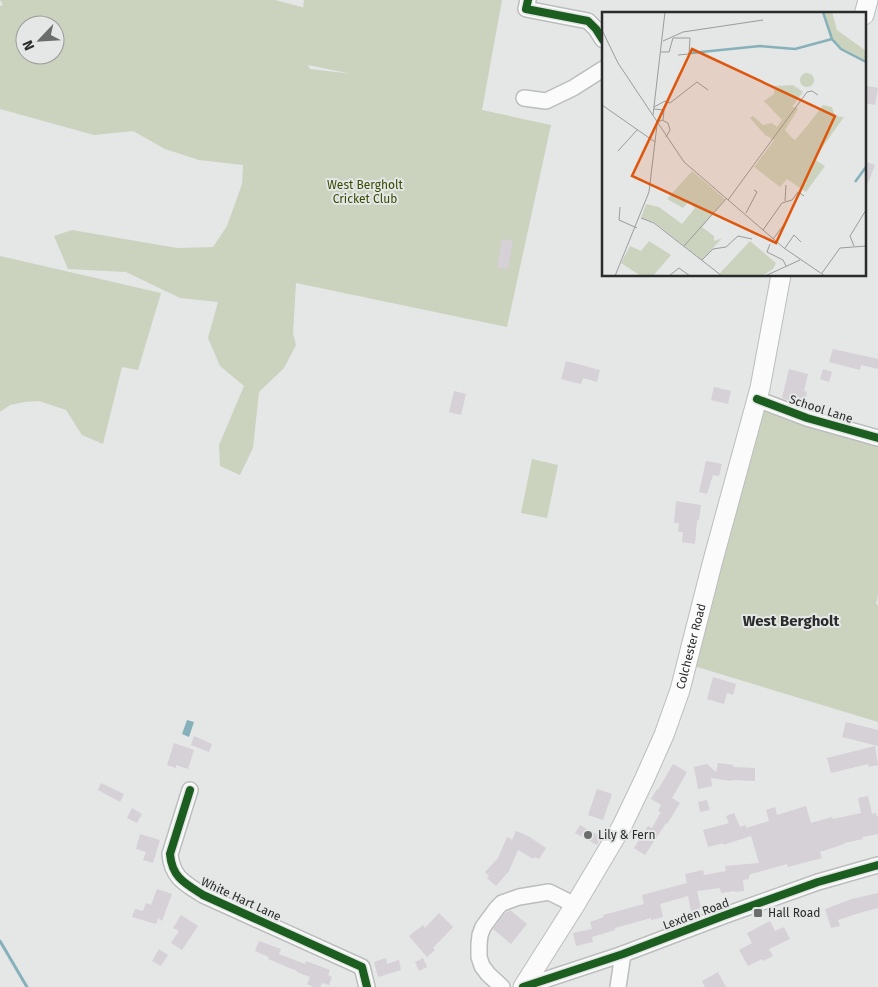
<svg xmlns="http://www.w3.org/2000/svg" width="878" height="987" font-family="'Fira Sans',sans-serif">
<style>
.green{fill:#cbd3bf;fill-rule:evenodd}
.water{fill:#86b1ba}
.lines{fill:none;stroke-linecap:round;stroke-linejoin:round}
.stream{stroke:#86b1ba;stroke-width:3}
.building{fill:#d6d0d7}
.minor-casing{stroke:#bcbdbd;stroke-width:18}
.major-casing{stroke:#bcbdbd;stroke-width:21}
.minor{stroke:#fbfbfb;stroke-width:15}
.major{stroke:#fbfbfb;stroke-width:19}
.cycleway-casing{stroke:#e5e6e6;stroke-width:11}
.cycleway{stroke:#1b5e20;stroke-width:8}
.poi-dot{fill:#6b6c6c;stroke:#e5e6e6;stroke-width:2}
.labels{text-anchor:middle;stroke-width:4;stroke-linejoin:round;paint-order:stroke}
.park-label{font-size:12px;fill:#374b02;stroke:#e5e6e6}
.street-label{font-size:12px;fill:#2a2b2b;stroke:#e5e6e6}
.poi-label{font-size:12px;fill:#2a2b2b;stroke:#e5e6e6;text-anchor:start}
.quarter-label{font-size:15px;font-weight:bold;fill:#2a2b2b;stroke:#e5e6e6}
.inset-river{fill:none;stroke:#86b1ba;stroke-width:2.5}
.inset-road{fill:none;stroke:#9a9b9b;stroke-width:1}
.view{fill:#de570e;fill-opacity:0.15;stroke:#de570e;stroke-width:2.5}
.inset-edge{fill:none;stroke:#2a2b2b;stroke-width:2.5}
</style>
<rect width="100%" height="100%" fill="#e5e6e6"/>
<g class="green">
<path d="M0,0H275L302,7L303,8L304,0H502L482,110L551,125L507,327L296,283L293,333L296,345L284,368L259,392L253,448L240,475L220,466L219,445L244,386L220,366L208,338L218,302L180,298L126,272L68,269L54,236L72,230L177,248L213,247L227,226L242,184L243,165L199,160L165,149L133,131L94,135L0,109V6L3,5ZM25,25H55V55H25ZM308,65L352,74H353L310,69Z"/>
<path d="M0,256L161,293L138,370L122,367L103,444L82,435L66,410L39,401L24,402L10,405L0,412Z"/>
<path d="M761,405L878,442V595L876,604L878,605V722L694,666Z"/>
<path d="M532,459L558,465L547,518L521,513Z"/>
</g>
<path class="water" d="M187,720L194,722L189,737L182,734Z"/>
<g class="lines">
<path class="stream" d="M0,941L27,987"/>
</g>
<g class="building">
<path d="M867,86L878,88L875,105L864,103Z"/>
<path d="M864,161L875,165L865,191H864Z"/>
<path d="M502,239L513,241L508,269L497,268Z"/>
<path d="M833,349L878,359V369L861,365L860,370L829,362Z"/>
<path d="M566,361L600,370L597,382L583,378L581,384L561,379Z"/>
<path d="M789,369L808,374L804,391L807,392L805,401L799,399L798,404L782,398Z"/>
<path d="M823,369L832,372L829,382L820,379Z"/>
<path d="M714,387L731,391L728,404L711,400Z"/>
<path d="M454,391L466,394L461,415L449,412Z"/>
<path d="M706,461L722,464L719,476L713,475L707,494L699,492Z"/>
<path d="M676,501L701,505L699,520H697L695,544L682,542L683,532H678L679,523H674Z"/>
<path d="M713,677L736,684L733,695L727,693L724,704L707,699Z"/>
<path d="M846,722L878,730V746L842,737Z"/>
<path d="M194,736L212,744L209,752L191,745Z"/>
<path d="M174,743L194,750L188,769L176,765V768L167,765Z"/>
<path d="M875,746L878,765L869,767L868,764L831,773L827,758Z"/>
<path d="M718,763L734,765L733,767L755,768V781L732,780L731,781L711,778L712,786L698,789L694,767L707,764L716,772Z"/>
<path d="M673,764L687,772L672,798L680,803L667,824L666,823L645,855L634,848L648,826L652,828L661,812L658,811L661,805L651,799L657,789L658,790Z"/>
<path d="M101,783L124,794L120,802L98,790Z"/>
<path d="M597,789L612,794L603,820L588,815Z"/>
<path d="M868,796L872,814L876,813L877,817L878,816V834L862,837L863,839L844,843V844L820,852L822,858L788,867L787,864L751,874V875H749V879L743,880L744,891L735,892V891L721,893L720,888L697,891L701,908L691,911L688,896L660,904L663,917L651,920V918L615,928V930L592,937L593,942L576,946L573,933L592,929L590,922L604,917L603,915L644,904L642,895L687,883L685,874L703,870L704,875L726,871L725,866L759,863L751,836L723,845V843L708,847L703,830L729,823L726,816L734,813L740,827L746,825V828L769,821L766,810L775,807L777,815L806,806L811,823L832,817L833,819L861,813L858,798Z"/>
<path d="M707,800L710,810L700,812L698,802Z"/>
<path d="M132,808L142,814L137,823L127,818Z"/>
<path d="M580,825L601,837L597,845L575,833Z"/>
<path d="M516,831L528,836L546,848L539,859L535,857L533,859L518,850L509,871L496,886L487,878L489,876L485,872L498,858L507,837L512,840Z"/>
<path d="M140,834L160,840L153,863L143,860L146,852L136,849Z"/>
<path d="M157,889L172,894L162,921L158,918L156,924L132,917L135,909L143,911L146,903L151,905Z"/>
<path d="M878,893V908L859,913L838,920L840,926L831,928L825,909L852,899Z"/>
<path d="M510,910L527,924L511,944L493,929L504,914Z"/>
<path d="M439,913L453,927L433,948L435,950L427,957L409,936L423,925L425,928Z"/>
<path d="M181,915L198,926L182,950L171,943L179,931L173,928Z"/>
<path d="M770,921L775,931L784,927L790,939L769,949L773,956L763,961L762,959L748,966L739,950L752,943L747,933Z"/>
<path d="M259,941L281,949L279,954L305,964L306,961L330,970L328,975L332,977L329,985L322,983L320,987H314L307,984L310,977L297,972V971L268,959L269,957L255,951Z"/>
<path d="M159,949L168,955L161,966L152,961Z"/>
<path d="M386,958L387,964L399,960L401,970L378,977L374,962Z"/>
<path d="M423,958L427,967L419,971L415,962Z"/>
<path d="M718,972L726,987H705L702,981Z"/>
</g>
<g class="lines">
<g class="minor-casing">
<g id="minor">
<path d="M528,0L526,9L588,21L596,29L603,40"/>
<path d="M524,98L546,101L573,88L603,69"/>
<path d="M757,399L807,418L878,438"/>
<path d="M190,790L170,854C172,877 184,883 203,895L362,967L367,987"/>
<path d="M502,987L488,974L482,966L479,957V944L480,935L483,927L497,908L502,903L519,897L549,892L575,905"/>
<path d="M523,987L623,954L723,916L818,882L878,865"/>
<path d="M618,987L623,954"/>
</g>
</g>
<g class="major-casing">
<g id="major">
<path d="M864,15L868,0"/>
<path id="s1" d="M523,987L575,905L622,826L644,780L664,735L680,690L712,564L760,388L781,275"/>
</g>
</g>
<use href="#minor" class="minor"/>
<use href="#major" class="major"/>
<g class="cycleway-casing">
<g id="cycleway">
<path d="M528,0L526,9L588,21L596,29L603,40"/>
<path d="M757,399L807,418L878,438"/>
<path d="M190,790L170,854C172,877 184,883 203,895L362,967L367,987"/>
<path d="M523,987L623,954L723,916L818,882L878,865"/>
</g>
</g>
<use href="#cycleway" class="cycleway"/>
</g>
<g class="poi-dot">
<circle cx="588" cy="835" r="5"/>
<rect x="753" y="908" width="10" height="10" rx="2.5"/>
</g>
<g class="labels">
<g class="park-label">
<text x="365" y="189">West Bergholt<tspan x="365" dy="14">Cricket Club</tspan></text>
</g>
<g class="street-label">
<text transform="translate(821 409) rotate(18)" y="4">School Lane</text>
<text dy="4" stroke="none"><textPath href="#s1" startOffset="382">Colchester Road</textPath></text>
<text transform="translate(241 899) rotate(25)" y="4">White Hart Lane</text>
<text transform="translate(696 914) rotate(-20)" y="4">Lexden Road</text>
</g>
<g class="poi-label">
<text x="598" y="839">Lily &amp; Fern</text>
<text x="768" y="917">Hall Road</text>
</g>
<g class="quarter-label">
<text x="791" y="626">West Bergholt</text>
</g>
</g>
<g transform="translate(602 12)">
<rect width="264" height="264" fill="#e5e6e6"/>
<path d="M222,0H230L235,18L264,39V50L239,37L230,27ZM198 68a7 7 0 1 1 14 0a7 7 0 1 1-14 0ZM191,73L201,80L190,95L196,96L195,99L183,118L190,126L193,128L205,114L221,93L230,95L233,104L242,105L212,147L223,154L204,180L185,167L178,175L152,155L172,128L163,123L148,106L151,104L161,113L170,111L175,115L180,108L162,89L172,82L173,74ZM90,159L123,187L100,215L112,224V229L120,226L100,248L52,210L39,206L44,192L57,195L80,212L93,196L86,190L81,196L65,187ZM47,229L69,243L51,264H39L19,251L28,234L39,239ZM148,229L174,251L171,257L160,264H121L118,261Z" fill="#cbd3bf"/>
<path class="inset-river" d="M221,0L230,27L239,37L264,50M89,41L158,34L193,37L230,27M253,170L264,155"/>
<path class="inset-road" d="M0,18L16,51L82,150L182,236L223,264M61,29L81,20L161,8M59,40H67L71,26H88L87,42L76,43M0,93L53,130M52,95L63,89L68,91L95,70L106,78M52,97L62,98L61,108M51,103L63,0M54,111L60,108L66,111L68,118L64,125M16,139L35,118M126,188L205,80L210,79L216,83M183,189L184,173M18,195L17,208L35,216M144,201L155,180L152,178M39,206L52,211L120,264M161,218L180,191L190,188L196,180L202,184M171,227L184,210M168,232L165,240L181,248L184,254M82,234L124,187M252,234L248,224L264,198M183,236L192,223L199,230M100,248L111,237L124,235L136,224L150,227M220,261L238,236L264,234M13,264L47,180L55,113M67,264L77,256L88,264M163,264L198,248"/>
<path class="view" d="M90,37L233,104L174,231L30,164Z"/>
<rect width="264" height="264" class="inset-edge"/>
</g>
<g transform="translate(40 40) rotate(245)"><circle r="24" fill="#e5e6e6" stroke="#9a9b9b"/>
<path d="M0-4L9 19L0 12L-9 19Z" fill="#6b6c6c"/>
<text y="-8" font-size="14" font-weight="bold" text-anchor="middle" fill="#2a2b2b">N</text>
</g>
</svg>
